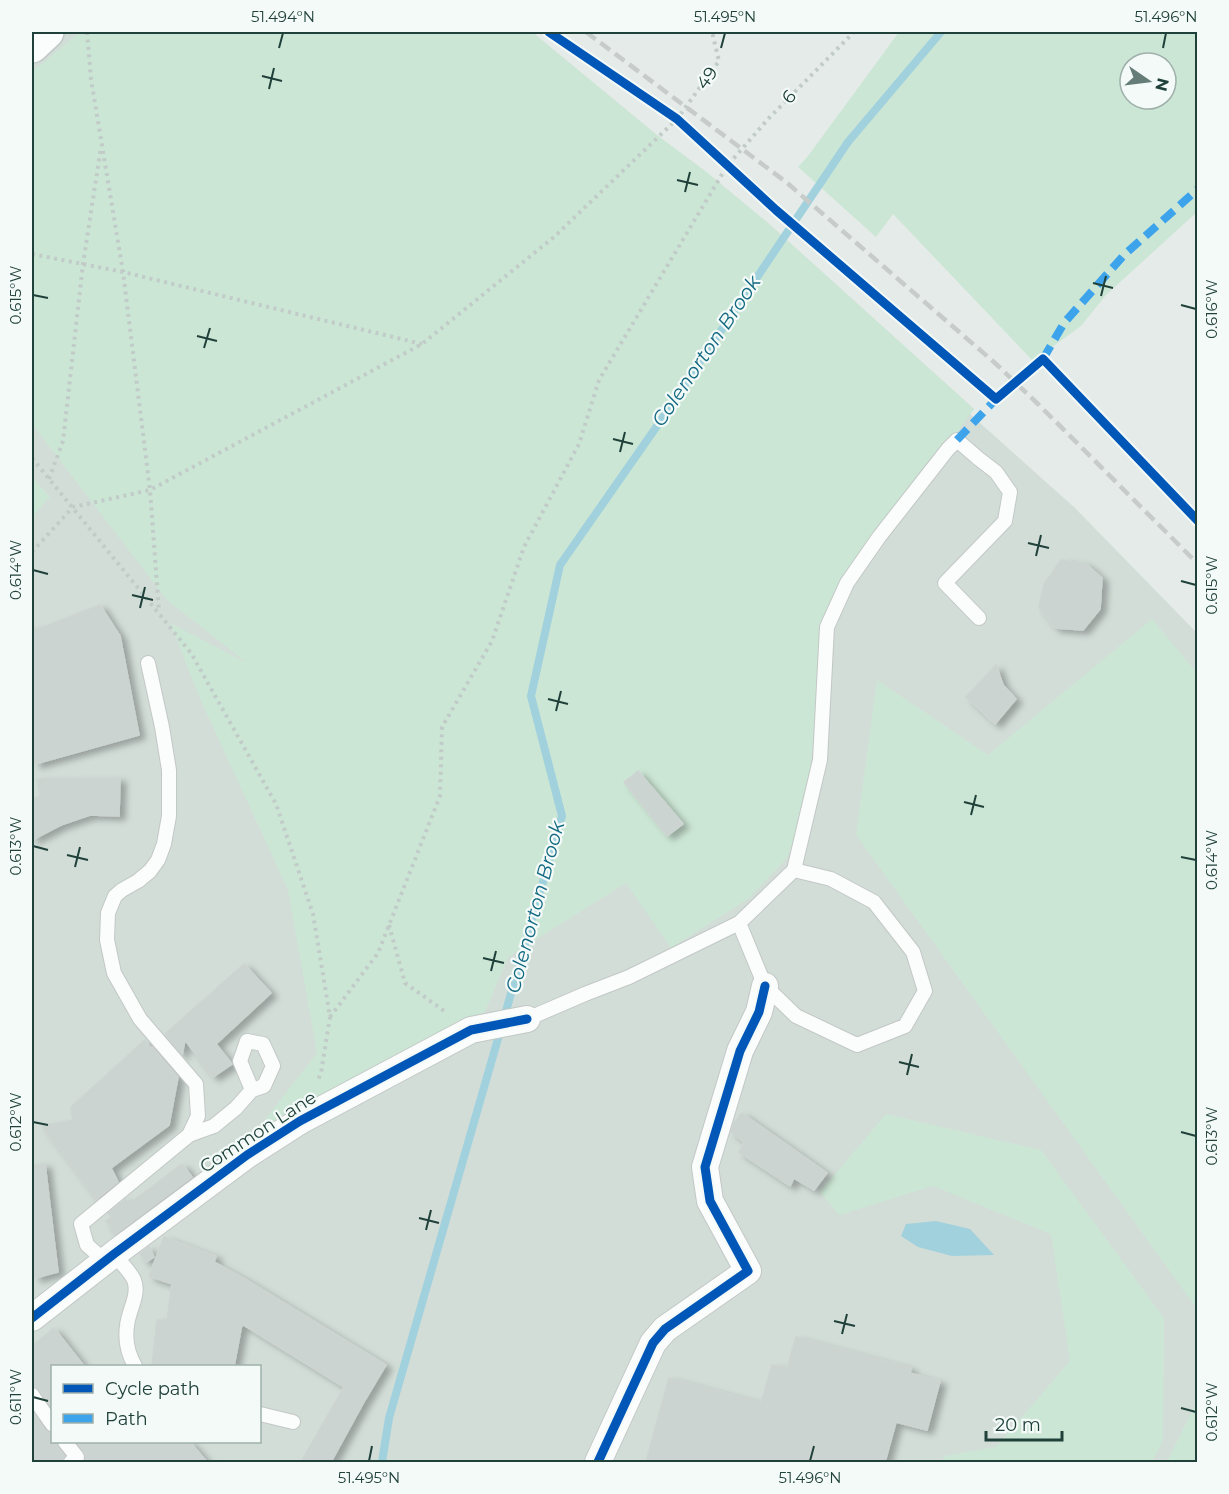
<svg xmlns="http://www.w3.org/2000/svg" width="1229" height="1494" font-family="Montserrat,sans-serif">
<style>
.built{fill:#d2ddd8;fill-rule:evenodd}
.green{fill:#cce6d5;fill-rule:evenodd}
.water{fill:#a1d1dd}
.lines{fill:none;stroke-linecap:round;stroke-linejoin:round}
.stream{stroke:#a1d1dd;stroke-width:8}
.building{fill:#ccd4d1;stroke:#cdd4d1;stroke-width:1.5;filter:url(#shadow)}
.lane-casing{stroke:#c2c8c6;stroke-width:16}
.street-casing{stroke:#c2c8c6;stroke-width:28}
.secondary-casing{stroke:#c0c9c6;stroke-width:36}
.path{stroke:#c1cbc8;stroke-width:4;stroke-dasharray:3 4.5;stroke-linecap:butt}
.lane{stroke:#fbfcfc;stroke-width:14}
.street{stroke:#fbfcfc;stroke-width:26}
.secondary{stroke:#fbfcfc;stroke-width:33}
.rail{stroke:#c7ccca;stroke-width:4.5;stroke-dasharray:12 6;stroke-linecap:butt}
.quiet{stroke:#3da4ec;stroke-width:8;stroke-dasharray:15 8;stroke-linecap:butt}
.cycleway-casing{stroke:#f3faf7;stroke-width:13}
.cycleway{stroke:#0057b8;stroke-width:9}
.ticks{fill:none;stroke:#20413a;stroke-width:2}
.labels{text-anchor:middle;stroke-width:4.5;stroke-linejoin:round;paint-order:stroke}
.street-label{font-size:18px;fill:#20413a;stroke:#f3faf7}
.water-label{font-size:20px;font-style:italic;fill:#136983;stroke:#f3faf7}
.neatline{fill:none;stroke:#20413a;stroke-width:2}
.ticks-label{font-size:15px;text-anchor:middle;fill:#20413a}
</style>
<defs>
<filter id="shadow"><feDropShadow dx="6" dy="4" stdDeviation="3" flood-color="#0004"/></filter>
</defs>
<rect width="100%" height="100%" fill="#e5ebe8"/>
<path class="built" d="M32,32H532L658,136L705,171L768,223L974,409L970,414L1075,508L1197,633V1462H32ZM52,1366H260V1442H52Z"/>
<g class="green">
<path d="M80,32H532L658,136L705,171L768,223L974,409L918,485L828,619L804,817L787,858L748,899L671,948L626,883L508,957L483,1016L269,1129L266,1118L317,1053L288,890L201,701L170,623L247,663L167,600L32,424V72Z"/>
<path d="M899,32H1197V212L1106,295L1081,326L1033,361L893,214L876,237L798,167L808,156ZM1130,63H1166V99H1130Z"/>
<path d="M32,477L50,497L32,517Z"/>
<path d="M1152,619L1197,673V1309L856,835L877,680L988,755Z"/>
<path d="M886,1114L1041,1150L1164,1318L1163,1440L1152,1462H942L944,1456L996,1447L1070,1361L1051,1234L933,1186L839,1215L820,1192Z"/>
<path d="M1197,1401V1462H1167Z"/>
</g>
<path class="water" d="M936,1221L970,1229L994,1255L952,1256L918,1247L901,1236L906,1224Z"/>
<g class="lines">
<path class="stream" d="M382,1462L389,1418L562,816L531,696L560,565L657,426L848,142L941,32"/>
</g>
<g class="building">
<path d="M1061,560L1086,564L1102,578L1100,609L1083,630L1055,628L1039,607L1044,584Z"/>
<path d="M100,605L120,636L139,735L35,764L32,747V628H41Z"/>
<path d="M996,665L1003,685L1016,699L995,724L966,697Z"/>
<path d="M638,771L683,824L667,836L624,782Z"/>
<path d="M120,778L119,816L90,815L61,825L32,840V799L40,796L37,779Z"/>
<path d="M244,964L271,993L216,1044L232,1064L213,1077L185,1040L182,1055L165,1034Z"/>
<path d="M145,1040L150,1048L152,1047L178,1077L169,1125L111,1168L118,1182L97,1199L42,1126L73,1120L71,1107Z"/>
<path d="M742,1113L827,1173L814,1190L794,1178L790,1186L739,1152L744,1142L731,1132L734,1123Z"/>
<path d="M45,1164L58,1272L35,1278L32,1260V1165Z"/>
<path d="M182,1164L192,1177L116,1234L106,1221L112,1217L108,1213L126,1199L129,1204Z"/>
<path d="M164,1237L216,1256L214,1262L245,1279L386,1365L365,1400L331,1462H301L344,1387L242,1324L234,1366H152L157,1320H167L172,1284L149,1276Z"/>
<path d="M149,1247L154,1257L146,1262L140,1254Z"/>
<path d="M54,1328L84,1366H52V1409L39,1389L32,1386V1346Z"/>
<path d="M796,1337L911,1368L910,1373L940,1381L927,1430L896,1422L885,1462H646L669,1378L761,1403L772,1365L787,1369Z"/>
<path d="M32,1410L45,1430L52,1433V1442H56L58,1447L65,1456L62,1462H32Z"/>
<path d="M76,1442H190L207,1462H84L86,1455Z"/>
</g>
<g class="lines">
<g class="lane-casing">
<g id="lane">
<path d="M794,870L820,760L827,627L847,583L879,537L948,449L957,440L979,459L996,472L1010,492L1005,521L945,583L979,618"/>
<path d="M527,1019L585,994L629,977L739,923L794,870L831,879L874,902L913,952L925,991L905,1026L857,1045L796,1016L765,986L739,923"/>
<path d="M189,1135L214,1126L236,1108L252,1090L264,1086L273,1066L263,1044L247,1041L240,1061L252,1090"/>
<path d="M114,1254C120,1262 130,1271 134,1280C140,1295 128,1311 127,1326C125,1340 128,1354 135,1366"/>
<path d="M105,1261L87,1245L81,1224L189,1135L198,1116L196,1084L140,1019L114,973L107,940L108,913L115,896L122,890L138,881L150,871L158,860L164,844L169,816V770L162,727L148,663"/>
<path d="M32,1395L52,1424"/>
<path d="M260,1414L293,1422"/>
<path d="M65,1442L77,1457L71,1462"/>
</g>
</g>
<g class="street-casing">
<g id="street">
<path d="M32,1318L114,1254L247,1155L300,1121L471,1030L527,1019"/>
<path d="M598,1462L653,1343L665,1329L748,1271L710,1201L705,1167L740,1051L759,1012L765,986"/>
</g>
</g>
<g class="secondary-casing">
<path id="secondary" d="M32,46L47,32"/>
</g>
<g class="path">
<path d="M87,32L91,79L123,272L150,490L159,611"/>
<path d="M32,254L123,272L422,344"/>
<path d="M32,458L191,653L276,804L313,914L330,1017L321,1073L317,1082"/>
<path d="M49,479L63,441L83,264L101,147"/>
<path d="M32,552L73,507L150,490L422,344L554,237L677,119L719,61L712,32"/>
<path d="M389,925L405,983L447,1013"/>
<path d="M330,1017L378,953L440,796L442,727L492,641L524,547L579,444L599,380L727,166L769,118L854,32"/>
</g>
<use href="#lane" class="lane"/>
<use href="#street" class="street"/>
<use href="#secondary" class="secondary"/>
<path class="rail" d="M586,32L786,182L995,363L1038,404L1198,564"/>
<g class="quiet">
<path d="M1043,359L1064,323L1124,255L1198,189"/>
<path d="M957,440L996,399"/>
</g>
<g class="cycleway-casing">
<g id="cycleway">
<path d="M549,32L677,119L776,210L996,399L1043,359L1198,521"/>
<path d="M32,1318L114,1254L247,1155L300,1121L471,1030L527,1019"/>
<path d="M598,1462L653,1343L665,1329L748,1271L710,1201L705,1167L740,1051L759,1012L765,986"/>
</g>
</g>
<use href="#cycleway" class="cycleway"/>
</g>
<path class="ticks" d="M279,48L283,33M721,48L725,33M1163,48L1166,33M262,76L282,81M269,89L274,68M677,180L698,185M685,192L690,172M1093,283L1113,288M33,295L48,298M1101,296L1106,276M1181,305L1196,309M197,336L217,341M204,348L210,328M613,439L633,444M620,452L625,432M1028,543L1049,548M1036,556L1041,535M33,570L48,574M1181,581L1196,585M132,595L153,600M140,608L145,587M548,699L568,704M556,711L561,691M964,802L984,807M971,815L976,795M33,846L48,850M67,855L88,860M1181,857L1196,860M75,867L80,847M483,958L504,963M491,971L496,951M899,1062L919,1067M907,1075L912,1054M33,1122L48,1125M1181,1132L1196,1136M419,1218L439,1223M426,1230L431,1210M834,1321L855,1326M842,1334L847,1314M33,1397L48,1401M1181,1408L1196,1412M369,1461L372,1446M810,1461L814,1446"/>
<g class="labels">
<g class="street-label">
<text transform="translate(707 78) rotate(-54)" y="6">49</text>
<text transform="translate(789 97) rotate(-46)" y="6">6</text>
<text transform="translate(258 1132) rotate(-33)" y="6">Common Lane</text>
</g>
<g class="water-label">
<text transform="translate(706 351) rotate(-56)" y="7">Colenorton Brook</text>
<text transform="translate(535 907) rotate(-75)" y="7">Colenorton Brook</text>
</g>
</g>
<rect width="1229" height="1494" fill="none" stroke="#f3faf7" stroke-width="66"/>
<rect x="51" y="1365" width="210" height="78" fill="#f3faf7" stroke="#9fb0ab" stroke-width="1.5"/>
<rect x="63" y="1384" width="30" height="9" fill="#0057b8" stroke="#9fb0ab" stroke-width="1.5"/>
<text x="105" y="1395" font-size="18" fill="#20413a">Cycle path</text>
<rect x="63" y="1414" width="30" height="9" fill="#3da4ec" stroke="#9fb0ab" stroke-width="1.5"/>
<text x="105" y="1425" font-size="18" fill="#20413a">Path</text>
<g transform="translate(1148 81) rotate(104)"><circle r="28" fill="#f3faf7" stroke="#9fb0ab" stroke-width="1.5"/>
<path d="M0-4.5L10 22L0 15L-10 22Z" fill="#657c77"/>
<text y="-9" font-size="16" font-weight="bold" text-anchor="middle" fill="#20413a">N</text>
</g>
<path d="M986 1431v9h76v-9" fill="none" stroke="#20413a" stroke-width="3"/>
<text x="995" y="1431" font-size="18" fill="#20413a" stroke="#f3faf7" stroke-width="4.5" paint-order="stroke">20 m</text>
<rect x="33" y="33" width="1163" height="1428" class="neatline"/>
<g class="ticks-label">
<text x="283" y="22">51.494°N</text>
<text x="725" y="22">51.495°N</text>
<text x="1166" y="22">51.496°N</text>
<text transform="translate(16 295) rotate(-90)" y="5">0.615°W</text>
<text transform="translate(1212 309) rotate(-90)" y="5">0.616°W</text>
<text transform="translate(16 570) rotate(-90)" y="5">0.614°W</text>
<text transform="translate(1212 585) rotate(-90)" y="5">0.615°W</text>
<text transform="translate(16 846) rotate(-90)" y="5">0.613°W</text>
<text transform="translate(1212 860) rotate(-90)" y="5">0.614°W</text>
<text transform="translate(16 1122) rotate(-90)" y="5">0.612°W</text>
<text transform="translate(1212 1136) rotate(-90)" y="5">0.613°W</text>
<text transform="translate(16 1397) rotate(-90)" y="5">0.611°W</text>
<text transform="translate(1212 1412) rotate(-90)" y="5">0.612°W</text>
<text x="369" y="1483">51.495°N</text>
<text x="810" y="1483">51.496°N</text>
</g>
</svg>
